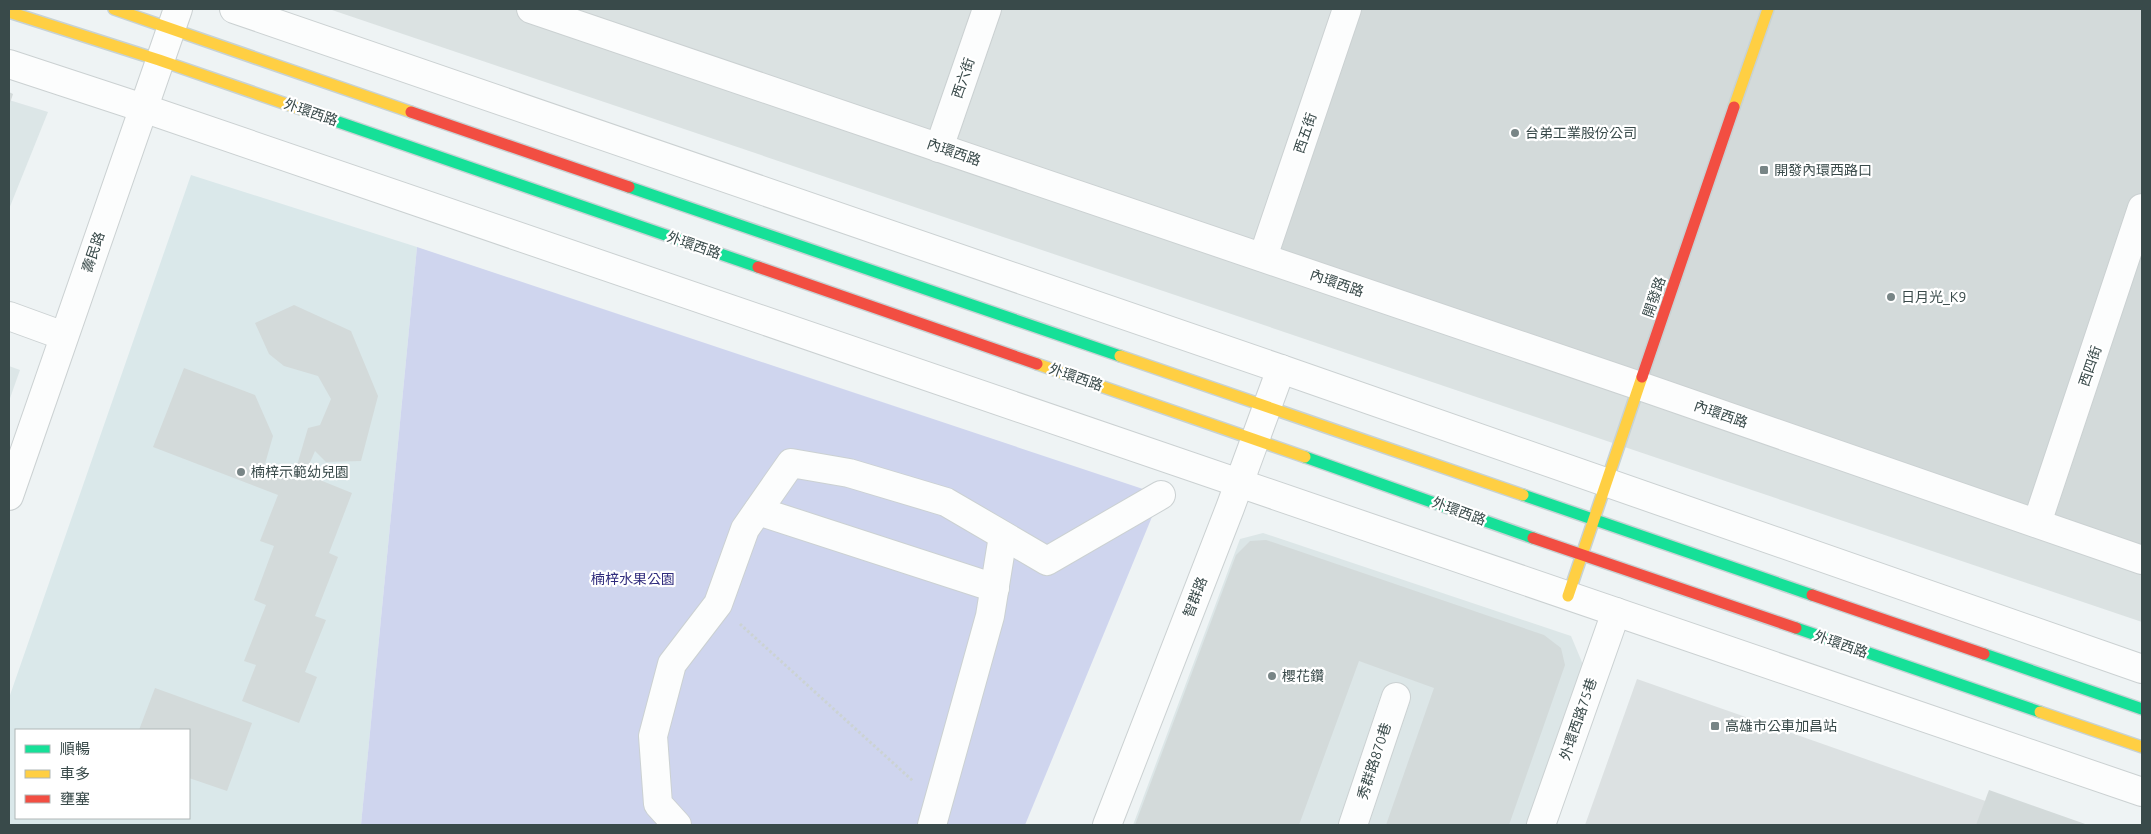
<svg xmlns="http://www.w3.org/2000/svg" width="2151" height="834" font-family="Ubuntu,'Noto Sans TC',sans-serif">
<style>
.residential{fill:#dce6e7}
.industrial{fill:#dbe2e2}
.education{fill:#dae8ea;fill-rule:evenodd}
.green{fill:#cfd5ee}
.parking{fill:#dce1e2}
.building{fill:#d3dada}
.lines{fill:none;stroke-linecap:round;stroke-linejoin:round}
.street-casing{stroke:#cbd1d2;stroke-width:30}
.fast-casing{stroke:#c7d2d4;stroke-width:14}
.slow-casing{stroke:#c7d2d4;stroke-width:14}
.jam-casing{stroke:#c7d2d4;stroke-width:14}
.path{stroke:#ccd3d3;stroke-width:3;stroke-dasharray:2.5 2.5;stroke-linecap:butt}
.street{stroke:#fcfdfd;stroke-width:28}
.fast{stroke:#16e098;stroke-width:11}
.slow{stroke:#ffcf43;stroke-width:11}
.jam{stroke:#f24e42;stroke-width:11}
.poi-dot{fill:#788586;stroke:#fff;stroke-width:2}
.labels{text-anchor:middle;stroke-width:4.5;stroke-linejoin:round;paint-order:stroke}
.street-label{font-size:14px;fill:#394a4a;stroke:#fff}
.poi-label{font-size:14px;fill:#394a4a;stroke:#fff;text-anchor:start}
.park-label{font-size:14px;fill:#302c7d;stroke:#fff}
</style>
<rect width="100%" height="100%" fill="#eef3f4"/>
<g class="residential">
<path d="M9,100L48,112L9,209Z"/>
<path d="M9,366L20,370L9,401Z"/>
<path d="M1263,533L1571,636L1584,667L1531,825H1133L1240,539Z"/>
</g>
<path class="industrial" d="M329,9H2142V622Z"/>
<path class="education" d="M191,175L417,247L361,825H9V698ZM16,730H189V818H16Z"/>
<path class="green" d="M417,247L1161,495L1025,825H361Z"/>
<path class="parking" d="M1637,679L2054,825H1585Z"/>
<g class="building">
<path d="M1347,9H2142V560L1263,257Z"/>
<path d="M9,92L13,94L9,106Z"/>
<path d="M294,305L351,331L378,396L361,461L326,462L315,451L305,474L352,493L329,553L338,557L315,616L326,620L305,672L317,677L299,723L242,701L256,665L244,661L266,605L254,600L274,546L260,541L278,495L153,447L184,368L255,395L273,436L265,464L295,472L308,428L320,425L331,399L318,376L284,366L269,354L255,323Z"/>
<path d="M1266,540L1544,635L1561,648L1565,665L1509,825H1386L1434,688L1359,661L1299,825H1135L1236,555L1250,541Z"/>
<path d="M155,688L252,723L227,791L189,778V730H139Z"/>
<path d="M1989,790L2088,825H1976Z"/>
</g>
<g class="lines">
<g class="street-casing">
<g id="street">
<path d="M234,9L1281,369L2142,669"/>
<path d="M531,9L1640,386L2142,560"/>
<path d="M9,64L143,108L2142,792"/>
<path d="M939,148L987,9"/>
<path d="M1263,257L1347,9"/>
<path d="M9,316L64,336"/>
<path d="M9,496L178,9"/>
<path d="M758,511L995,588"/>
<path d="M2037,523L2142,208"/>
<path d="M677,825L658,804L653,736L672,664L718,604L745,529L791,463L849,473L946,502L1047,561L1161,495"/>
<path d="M932,825L990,616L1003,536"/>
<path d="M1107,825L1230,508L1281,369"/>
<path d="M1353,825L1396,697"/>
<path d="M1541,825L1616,612"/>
</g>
</g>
<g class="fast-casing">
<g id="fast">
<path d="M321,116L758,267"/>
<path d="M629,187L1120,356"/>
<path d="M1305,457L1533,538"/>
<path d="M1523,495L1812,595"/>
<path d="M1796,628L2040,712"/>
<path d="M1984,654L2142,709"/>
</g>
</g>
<g class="slow-casing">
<g id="slow">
<path d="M114,9L411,112"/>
<path d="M9,12L159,60L321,116"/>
<path d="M1734,107L1768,9"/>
<path d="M1120,356L1523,495"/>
<path d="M1037,364L1305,457"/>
<path d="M1568,596L1642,377"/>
<path d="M2040,712L2142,747"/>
</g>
</g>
<g class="jam-casing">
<g id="jam">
<path d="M411,112L629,187"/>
<path d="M758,267L1037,364"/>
<path d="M1642,377L1734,107"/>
<path d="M1533,538L1796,628"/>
<path d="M1812,595L1984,654"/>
</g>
</g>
<path class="path" d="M740,624L913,781"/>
<use href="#street" class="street"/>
<use href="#fast" class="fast"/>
<use href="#slow" class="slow"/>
<use href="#jam" class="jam"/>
</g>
<g class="poi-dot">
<circle cx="1515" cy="133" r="5"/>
<rect x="1759" y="165" width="10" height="10" rx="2.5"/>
<circle cx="1891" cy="297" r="5"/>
<circle cx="241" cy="472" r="5"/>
<circle cx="1272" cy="676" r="5"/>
<rect x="1710" y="721" width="10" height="10" rx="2.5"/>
</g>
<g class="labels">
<g class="street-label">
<text transform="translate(963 78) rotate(-71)" y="5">西六街</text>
<text transform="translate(311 112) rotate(19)" y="5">外環西路</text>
<text transform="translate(1305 133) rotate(-71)" y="5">西五街</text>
<text transform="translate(954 152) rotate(19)" y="5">內環西路</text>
<text transform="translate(694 245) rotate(19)" y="5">外環西路</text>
<text transform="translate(93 252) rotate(-71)" y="5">壽民路</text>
<text transform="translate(1337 283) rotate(19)" y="5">內環西路</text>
<text transform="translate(1654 297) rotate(-71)" y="5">開發路</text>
<text transform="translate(2090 366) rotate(-71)" y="5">西四街</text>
<text transform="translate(1076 377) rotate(19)" y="5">外環西路</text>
<text transform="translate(1721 414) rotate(19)" y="5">內環西路</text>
<text transform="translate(1459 511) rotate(20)" y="5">外環西路</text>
<text transform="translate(1195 597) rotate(-69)" y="5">智群路</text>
<text transform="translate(1841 644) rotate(19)" y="5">外環西路</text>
<text transform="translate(1578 719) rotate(-71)" y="5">外環西路75巷</text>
<text transform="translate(1374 761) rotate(-72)" y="5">秀群路870巷</text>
</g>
<g class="poi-label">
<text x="1525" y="138">台弟工業股份公司</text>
<text x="1774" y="175">開發內環西路口</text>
<text x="1901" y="302">日月光_K9</text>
<text x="251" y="477">楠梓示範幼兒園</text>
<text x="1282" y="681">櫻花鑽</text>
<text x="1725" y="731">高雄市公車加昌站</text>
</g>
<g class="park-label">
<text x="633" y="584">楠梓水果公園</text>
</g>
</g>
<rect width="2151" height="834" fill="none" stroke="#394a4a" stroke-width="20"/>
<rect x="15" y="729" width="175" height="90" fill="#ffffff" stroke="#b0b7b7"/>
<rect x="25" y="745" width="25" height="8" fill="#16e098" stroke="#b0b7b7"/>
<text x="60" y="754" font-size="15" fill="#394a4a">順暢</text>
<rect x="25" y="770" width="25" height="8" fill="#ffcf43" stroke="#b0b7b7"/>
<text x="60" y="779" font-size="15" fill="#394a4a">車多</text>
<rect x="25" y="795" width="25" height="8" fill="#f24e42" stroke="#b0b7b7"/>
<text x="60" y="804" font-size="15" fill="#394a4a">壅塞</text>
</svg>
